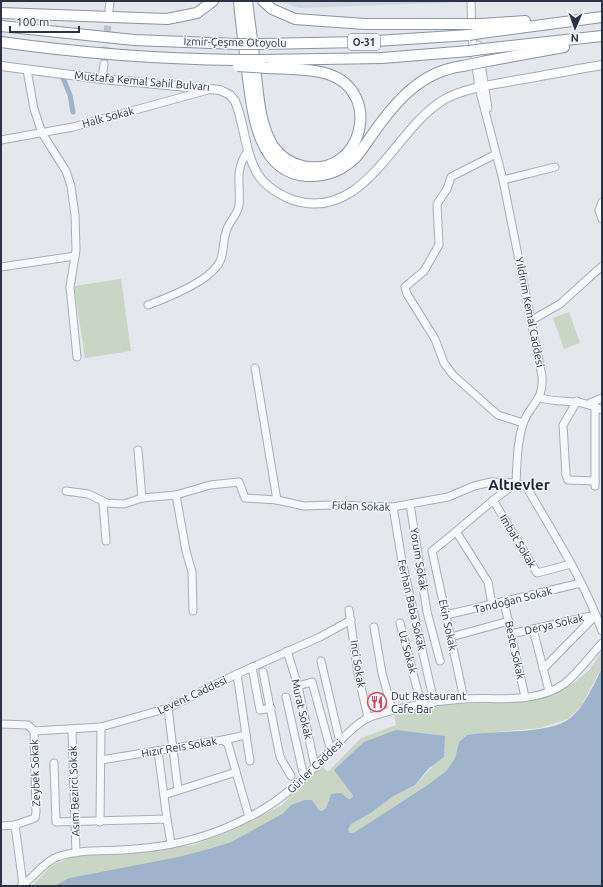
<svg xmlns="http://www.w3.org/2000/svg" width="603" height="887" font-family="Ubuntu,sans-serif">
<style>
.built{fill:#d2d6de}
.green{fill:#c9d6c5}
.water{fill:#9fb4cc}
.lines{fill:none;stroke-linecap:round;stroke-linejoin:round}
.canal{stroke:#9fb4cc;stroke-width:5}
.minor-tunnel{stroke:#bfc3cb;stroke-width:7;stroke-dasharray:7 3.5;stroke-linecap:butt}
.minor-casing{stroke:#a9aeb7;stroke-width:9}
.major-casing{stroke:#a3abb8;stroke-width:10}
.highway-casing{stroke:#8b94a3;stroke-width:12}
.minor{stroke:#f7f8fa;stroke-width:7}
.major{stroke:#fff;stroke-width:8}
.highway{stroke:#fff;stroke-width:10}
.highway-bridge-casing{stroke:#8b94a3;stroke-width:12;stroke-linecap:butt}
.highway-bridge{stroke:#fff;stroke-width:10}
.labels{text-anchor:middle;stroke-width:3;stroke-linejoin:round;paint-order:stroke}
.shield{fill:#f4f6f9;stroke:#676e7b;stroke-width:1}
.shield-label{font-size:10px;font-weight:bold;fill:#2b3445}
.street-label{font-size:11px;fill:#2b3445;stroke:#f4f6f9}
.poi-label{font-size:11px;fill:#2b3445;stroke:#f4f6f9;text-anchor:start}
.district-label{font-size:15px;font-weight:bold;fill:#1d2536;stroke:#f4f6f9}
</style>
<rect width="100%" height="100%" fill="#e4e7ec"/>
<path class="built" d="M280,1H468L467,2L299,8Z"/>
<g class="green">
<path d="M121,279L131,351L85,358L74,286Z"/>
<path d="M569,312L580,343L564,349L553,318Z"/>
<path d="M602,651L601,669L581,706L568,719L540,728L467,735L459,742L455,758L447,770L429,784L355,832L350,833L348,830L351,824L371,813L392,797L415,785L432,767L335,770L352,794L353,797L349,799L344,795L329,799L326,808L322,811L319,810L312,800L291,805L282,814L231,842L212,848L178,857L69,878L54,886H32L51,866L76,855L139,853L193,845L229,832L282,805L321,765L328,772L361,738L396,725L394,714L449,704L492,703L553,693L574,683L590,669Z"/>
</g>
<path class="water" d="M602,668V886H54L69,878L178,857L212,848L231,842L282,814L291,805L305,800H312L319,810L322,811L326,808L331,794L341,793L349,799L353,797L352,794L334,770L364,742L396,730L445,736L444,757L429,768L415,785L392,797L371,813L351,824L348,830L350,833L355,832L429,784L447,770L455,758L459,742L467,735C495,730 546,735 569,719C584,708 594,684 602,668Z"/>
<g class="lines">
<path class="canal" d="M63,78L70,95L73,112"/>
<path class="minor-tunnel" d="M104,64L109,14"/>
<g class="minor-casing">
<g id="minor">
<path d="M471,1L472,37L479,88L503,180L542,376C544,402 530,403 523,424C517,443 517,463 516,483"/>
<path d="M109,10L110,1"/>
<path d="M478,45L488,108"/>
<path d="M27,70L34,109L42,133L66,171L71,186L75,215L76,250L70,287L77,357"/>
<path d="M102,79L104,64"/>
<path d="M1,140L73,127L208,90"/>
<path d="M496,154L451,177L447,189L437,204L439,245L424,271L405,287L407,294L435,339L444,363L453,375L498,415L523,423"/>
<path d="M503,180L555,167"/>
<path d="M602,202L599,210L602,219"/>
<path d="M1,267L75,256"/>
<path d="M148,305C167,298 214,280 221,259C224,250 223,241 226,232C228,222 238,215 239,205C241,184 234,172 247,152"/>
<path d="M532,320L560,304L602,266"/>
<path d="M255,368L277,500"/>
<path d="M540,398C564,404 579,398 602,410"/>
<path d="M577,401L563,425L566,475L568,480L595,481"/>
<path d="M590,403L602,398"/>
<path d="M595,406V486"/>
<path d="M138,450L142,498"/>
<path d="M66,491L88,494L107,503L124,504L142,498L176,495L210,485L239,482L245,498L277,500L304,506L331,505L393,507L448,497L474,486L491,482L516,483L526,486C553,533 584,580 602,631"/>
<path d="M176,495L186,551L192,572L193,611"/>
<path d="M493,500L537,573L571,564"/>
<path d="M103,502L106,541"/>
<path d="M410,504L427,612L440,661"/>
<path d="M393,507L402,561L434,702"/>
<path d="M457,533L488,582L492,605"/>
<path d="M504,602L525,697"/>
<path d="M349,610L358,674L368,718"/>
<path d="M446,615L581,583"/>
<path d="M400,623L421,704"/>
<path d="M374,627L382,673L392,710"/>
<path d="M533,629L549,691"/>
<path d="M511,634L596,615"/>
<path d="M451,637L509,621"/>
<path d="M287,651L298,686L315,767"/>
<path d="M321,661L340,742"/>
<path d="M252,667L260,710L271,708"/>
<path d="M543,669L596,615"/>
<path d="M263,672L280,757L291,776"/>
<path d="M298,686L312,682L331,751"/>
<path d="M286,697L304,777"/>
<path d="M464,699L432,551C461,529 486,504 516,483"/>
<path d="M168,708L178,790"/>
<path d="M1,724L28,725L34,731L101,727L168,708L237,674L320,637L351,620"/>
<path d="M72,730L76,853"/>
<path d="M246,735L250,761"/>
<path d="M223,740L246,735L237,674"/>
<path d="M158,751L167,819"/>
<path d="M101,760L223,740L228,744L249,817"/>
<path d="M54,763L56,822L167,819L171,844"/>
<path d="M164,795L236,772"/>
<path d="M100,822L101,727"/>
<path d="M15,825L23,885"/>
<path d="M1,826L15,825L35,818L36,812L34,731"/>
<path d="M21,886C34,878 42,863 57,857C81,848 110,852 135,849C176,846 213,836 249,817C274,805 294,788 314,768C327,755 354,723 370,717C401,707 432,701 464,699C496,697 536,704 564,684C577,674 591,655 602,643"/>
</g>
</g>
<g class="major-casing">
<path id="major" d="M1,66L102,79L220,90L230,95L235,101C245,125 244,150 257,173C265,186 280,195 293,200C366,223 394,128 445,99C465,88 491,85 512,81C542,76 572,70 602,65"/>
</g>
<g class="highway-casing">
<g id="highway">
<path d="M239,1C241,24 244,47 247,70C252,108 256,173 307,176C326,177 343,170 356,157C362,150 367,142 372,135C395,102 421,71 463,66"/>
<path d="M247,1C250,26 254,51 256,76C259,101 260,124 273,146C280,156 290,163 303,166C362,179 384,92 328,74C309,68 287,69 267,68"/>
<path d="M263,1L272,9L295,19L365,24H467"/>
<path d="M1,13L167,19L197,13L213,1"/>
<path d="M481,24L525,21"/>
<path d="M1,26L134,40L237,44"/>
<path d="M481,33L602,17"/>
<path d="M1,42C79,53 158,59 237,60"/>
<path d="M260,44L361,42L469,35"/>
<path d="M483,49L602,36"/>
<path d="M262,60L382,58L469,51"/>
<path d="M487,61L564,47"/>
</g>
</g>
<use href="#minor" class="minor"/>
<use href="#major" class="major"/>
<use href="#highway" class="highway"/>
<g class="highway-bridge-casing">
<g id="highway-bridge">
<path d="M467,24H481"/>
<path d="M469,35L481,33"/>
<path d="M237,44H260"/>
<path d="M469,51L483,49"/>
<path d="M239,60H262"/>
<path d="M238,66L267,68"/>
<path d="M463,66L487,61"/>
</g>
</g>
<use href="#highway-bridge" class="highway-bridge"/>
</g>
<defs>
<g id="restaurant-ring" transform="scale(1)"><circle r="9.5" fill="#f4f6f9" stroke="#d1495b" stroke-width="1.5"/><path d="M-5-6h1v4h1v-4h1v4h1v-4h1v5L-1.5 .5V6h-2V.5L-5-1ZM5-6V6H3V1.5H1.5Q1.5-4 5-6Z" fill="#d1495b"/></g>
</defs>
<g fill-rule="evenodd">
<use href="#restaurant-ring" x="377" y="702"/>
</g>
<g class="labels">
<rect class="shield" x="348" y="34" width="32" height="16" rx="3"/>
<g class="shield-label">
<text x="364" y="46">O-31</text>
</g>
<g class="street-label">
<text transform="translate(235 42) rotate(1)" y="4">İzmir-Çeşme Otoyolu</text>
<text transform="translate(142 81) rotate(5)" y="4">Mustafa Kemal Sahil Bulvarı</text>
<text transform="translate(108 117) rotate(-15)" y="4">Halk Sokak</text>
<text transform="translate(530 312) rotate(79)" y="4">Yıldırım Kemal Caddesi</text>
<text transform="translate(361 506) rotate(2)" y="4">Fidan Sokak</text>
<text transform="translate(518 541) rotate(59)" y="4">Imbat Sokak</text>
<text transform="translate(419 559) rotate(81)" y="4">Yorum Sokak</text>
<text transform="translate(513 600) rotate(-14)" y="4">Tandoğan Sokak</text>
<text transform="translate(412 605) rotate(77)" y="4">Ferhan Baba Sokak</text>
<text transform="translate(554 624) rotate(-13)" y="4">Derya Sokak</text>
<text transform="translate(448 625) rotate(78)" y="4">Ekin Sokak</text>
<text transform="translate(515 650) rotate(78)" y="4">Beste Sokak</text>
<text transform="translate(408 652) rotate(75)" y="4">Uz Sokak</text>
<text transform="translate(358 664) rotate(81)" y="4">Inci Sokak</text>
<text transform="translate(192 695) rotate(-25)" y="4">Levent Caddesi</text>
<text transform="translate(302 709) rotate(77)" y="4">Murat Sokak</text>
<text transform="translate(179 747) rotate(-10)" y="4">Hızır Reis Sokak</text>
<text transform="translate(315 766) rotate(-44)" y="4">Gürler Caddesi</text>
<text transform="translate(35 773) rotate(-92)" y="4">Zeybek Sokak</text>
<text transform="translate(74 791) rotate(-92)" y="4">Asım Bezirci Sokak</text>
</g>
<g class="poi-label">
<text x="391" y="700">Dut Restaurant<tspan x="391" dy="13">Cafe Bar</tspan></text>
</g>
<g class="district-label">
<text x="519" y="490">Altıevler</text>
</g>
</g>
<rect width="603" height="887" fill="none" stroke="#2b3445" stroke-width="4"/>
<g transform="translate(575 28) rotate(182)" stroke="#f4f6f9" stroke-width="3" paint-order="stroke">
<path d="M0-3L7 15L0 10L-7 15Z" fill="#2b3445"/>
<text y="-6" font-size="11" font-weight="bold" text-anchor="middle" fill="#2b3445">N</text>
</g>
<path d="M10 26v6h69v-6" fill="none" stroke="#2b3445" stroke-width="2"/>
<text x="16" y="26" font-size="12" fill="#2b3445" stroke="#f4f6f9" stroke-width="3" paint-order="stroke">100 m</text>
</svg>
